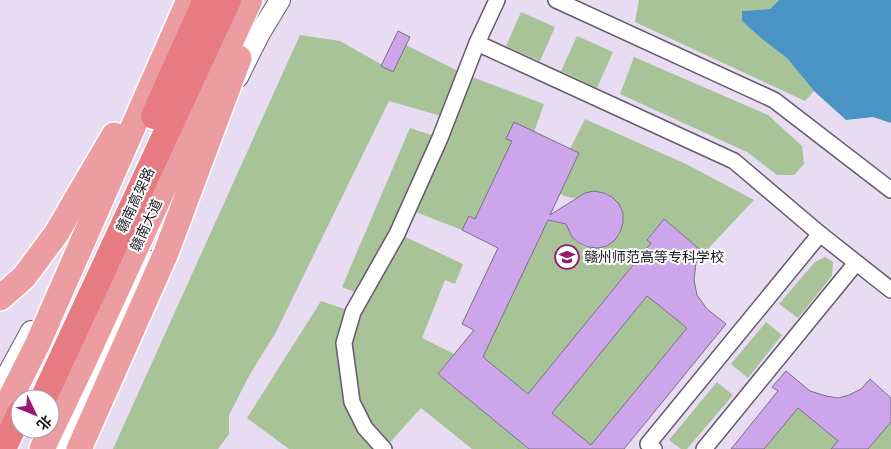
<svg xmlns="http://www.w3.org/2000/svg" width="891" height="449" font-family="'DejaVu Sans','Noto Sans SC',sans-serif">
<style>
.green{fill:#a9c399}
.water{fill:#4a93c5}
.building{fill:#cca5eb;stroke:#796f81;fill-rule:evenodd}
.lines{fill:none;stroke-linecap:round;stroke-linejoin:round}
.minor-casing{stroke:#645a6c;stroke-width:18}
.tertiary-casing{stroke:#645a6c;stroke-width:22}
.primary-casing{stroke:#fff;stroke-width:28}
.trunk-casing{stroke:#fff;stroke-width:29}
.minor{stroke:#fff;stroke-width:15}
.tertiary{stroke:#fff;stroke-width:20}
.primary{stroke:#ec9da1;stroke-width:25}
.trunk{stroke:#e67c82;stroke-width:26}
.labels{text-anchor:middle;stroke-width:4;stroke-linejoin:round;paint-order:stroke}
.street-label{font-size:14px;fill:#18141c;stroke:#fff}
.poi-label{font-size:14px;fill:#18141c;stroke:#fff;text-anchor:start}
</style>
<rect width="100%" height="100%" fill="#e7dcf1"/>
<g class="green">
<path d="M639,0H779L770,9L742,11V21L762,39L787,58L814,91L805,101L635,22Z"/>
<path d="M521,12L555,27L540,61L506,46Z"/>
<path d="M300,35L340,41L393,71L406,45L464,74L544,104L534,132L507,139L512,141L475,219L469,216L462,230L408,209L397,233L463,264L455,284L445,280L422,338L454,354L438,374L529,449H472L421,408L384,449H289L247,418L321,301L353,312L362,295L342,287L410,128L440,138L448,118L389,101L276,332L249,376L229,415V434L218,449H113Z"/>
<path d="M577,36L613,52L597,88L561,71Z"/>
<path d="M634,57L768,115L802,146L804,164L794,175H777L747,152L620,94Z"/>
<path d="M585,119L686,164L754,200L704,253L664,219L647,239L651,243L528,394L473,349L548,220L568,225C569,228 570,233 572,236C589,264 633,239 621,209C618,202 612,196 605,193C593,188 586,199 575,198C570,198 565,196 560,194L579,153L570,149Z"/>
<path d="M825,257L833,262L832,276L798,318L779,304L815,262Z"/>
<path d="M647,296L687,328L591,445L552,413Z"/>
<path d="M766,322L782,335L748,378L731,364Z"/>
<path d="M717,382L733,395L687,449H681L669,440Z"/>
<path d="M798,407L838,441L831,449H764Z"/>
<path d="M891,422V449H868Z"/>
</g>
<path class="water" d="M779,0H891V123L873,117L846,120L814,91L787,58L762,39L742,21V11L770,9Z"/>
<g class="building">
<path d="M398,31L410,37L393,72L381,66Z"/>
<path d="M514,122L579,153L550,215L585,193L594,191L604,193L612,197L619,204L623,213V223L620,232L615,240L607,246L598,248L588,247L579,243L572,237L566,224L548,220L483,357L528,394L651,243L647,240L664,219L704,253L696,263L694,280L697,295L707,309L726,324L624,449H529L438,374L474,330L462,324L498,248L462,230L469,216L475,219L512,141L506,139ZM647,296L687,328L591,445L552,413Z"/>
<path d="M786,371L810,391L826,396L838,398L849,395L861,389L870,379L891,398V422L868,449H831L838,441L798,408L764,449H731L778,391L772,387Z"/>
</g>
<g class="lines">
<g class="minor-casing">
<g id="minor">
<path d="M556,0L774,100L891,190"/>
<path d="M477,43L734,161L820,234L891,290"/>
<path d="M384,449L365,428L352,402L344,343L353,312L397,234L440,138L477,43L497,0"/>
<path d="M654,449L648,444L820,234"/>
<path d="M704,449L856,263"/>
</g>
</g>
<g class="tertiary-casing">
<g id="tertiary">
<path d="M238,77L260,33L280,0"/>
<path d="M0,388L31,331"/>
<path d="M61,449L150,261"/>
</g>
</g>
<g class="primary-casing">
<g id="primary">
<path d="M0,298L24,277L56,234L114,135"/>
<path d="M0,419L38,343L189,0"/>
<path d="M42,449L83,363L250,0"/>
<path d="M79,449L166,253L239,58"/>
</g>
</g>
<g class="trunk-casing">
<g id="trunk">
<path d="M154,116L206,0"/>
<path d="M43,399L228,0"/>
<path d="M3,449L20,413"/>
</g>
</g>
<use href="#minor" class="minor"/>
<use href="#tertiary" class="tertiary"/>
<use href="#primary" class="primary"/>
<use href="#trunk" class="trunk"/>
</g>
<defs>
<g id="university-ring" transform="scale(1.25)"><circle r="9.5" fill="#fff" stroke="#961972" stroke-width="1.5"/><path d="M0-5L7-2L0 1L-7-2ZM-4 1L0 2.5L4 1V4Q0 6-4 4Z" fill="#961972"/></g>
</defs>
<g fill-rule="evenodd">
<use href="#university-ring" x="567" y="257"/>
</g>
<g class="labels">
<g class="street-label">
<text transform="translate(135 200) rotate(-65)" y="5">赣南高架路</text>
<text transform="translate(146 225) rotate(-65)" y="5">赣南大道</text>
</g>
<g class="poi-label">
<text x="584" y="262">赣州师范高等专科学校</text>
</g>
</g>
<g transform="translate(35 414) rotate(133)"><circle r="24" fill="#ffffff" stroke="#a3a1a4"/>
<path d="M0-4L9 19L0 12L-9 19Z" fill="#961972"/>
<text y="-8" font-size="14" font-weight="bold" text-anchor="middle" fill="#18141c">北</text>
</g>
</svg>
